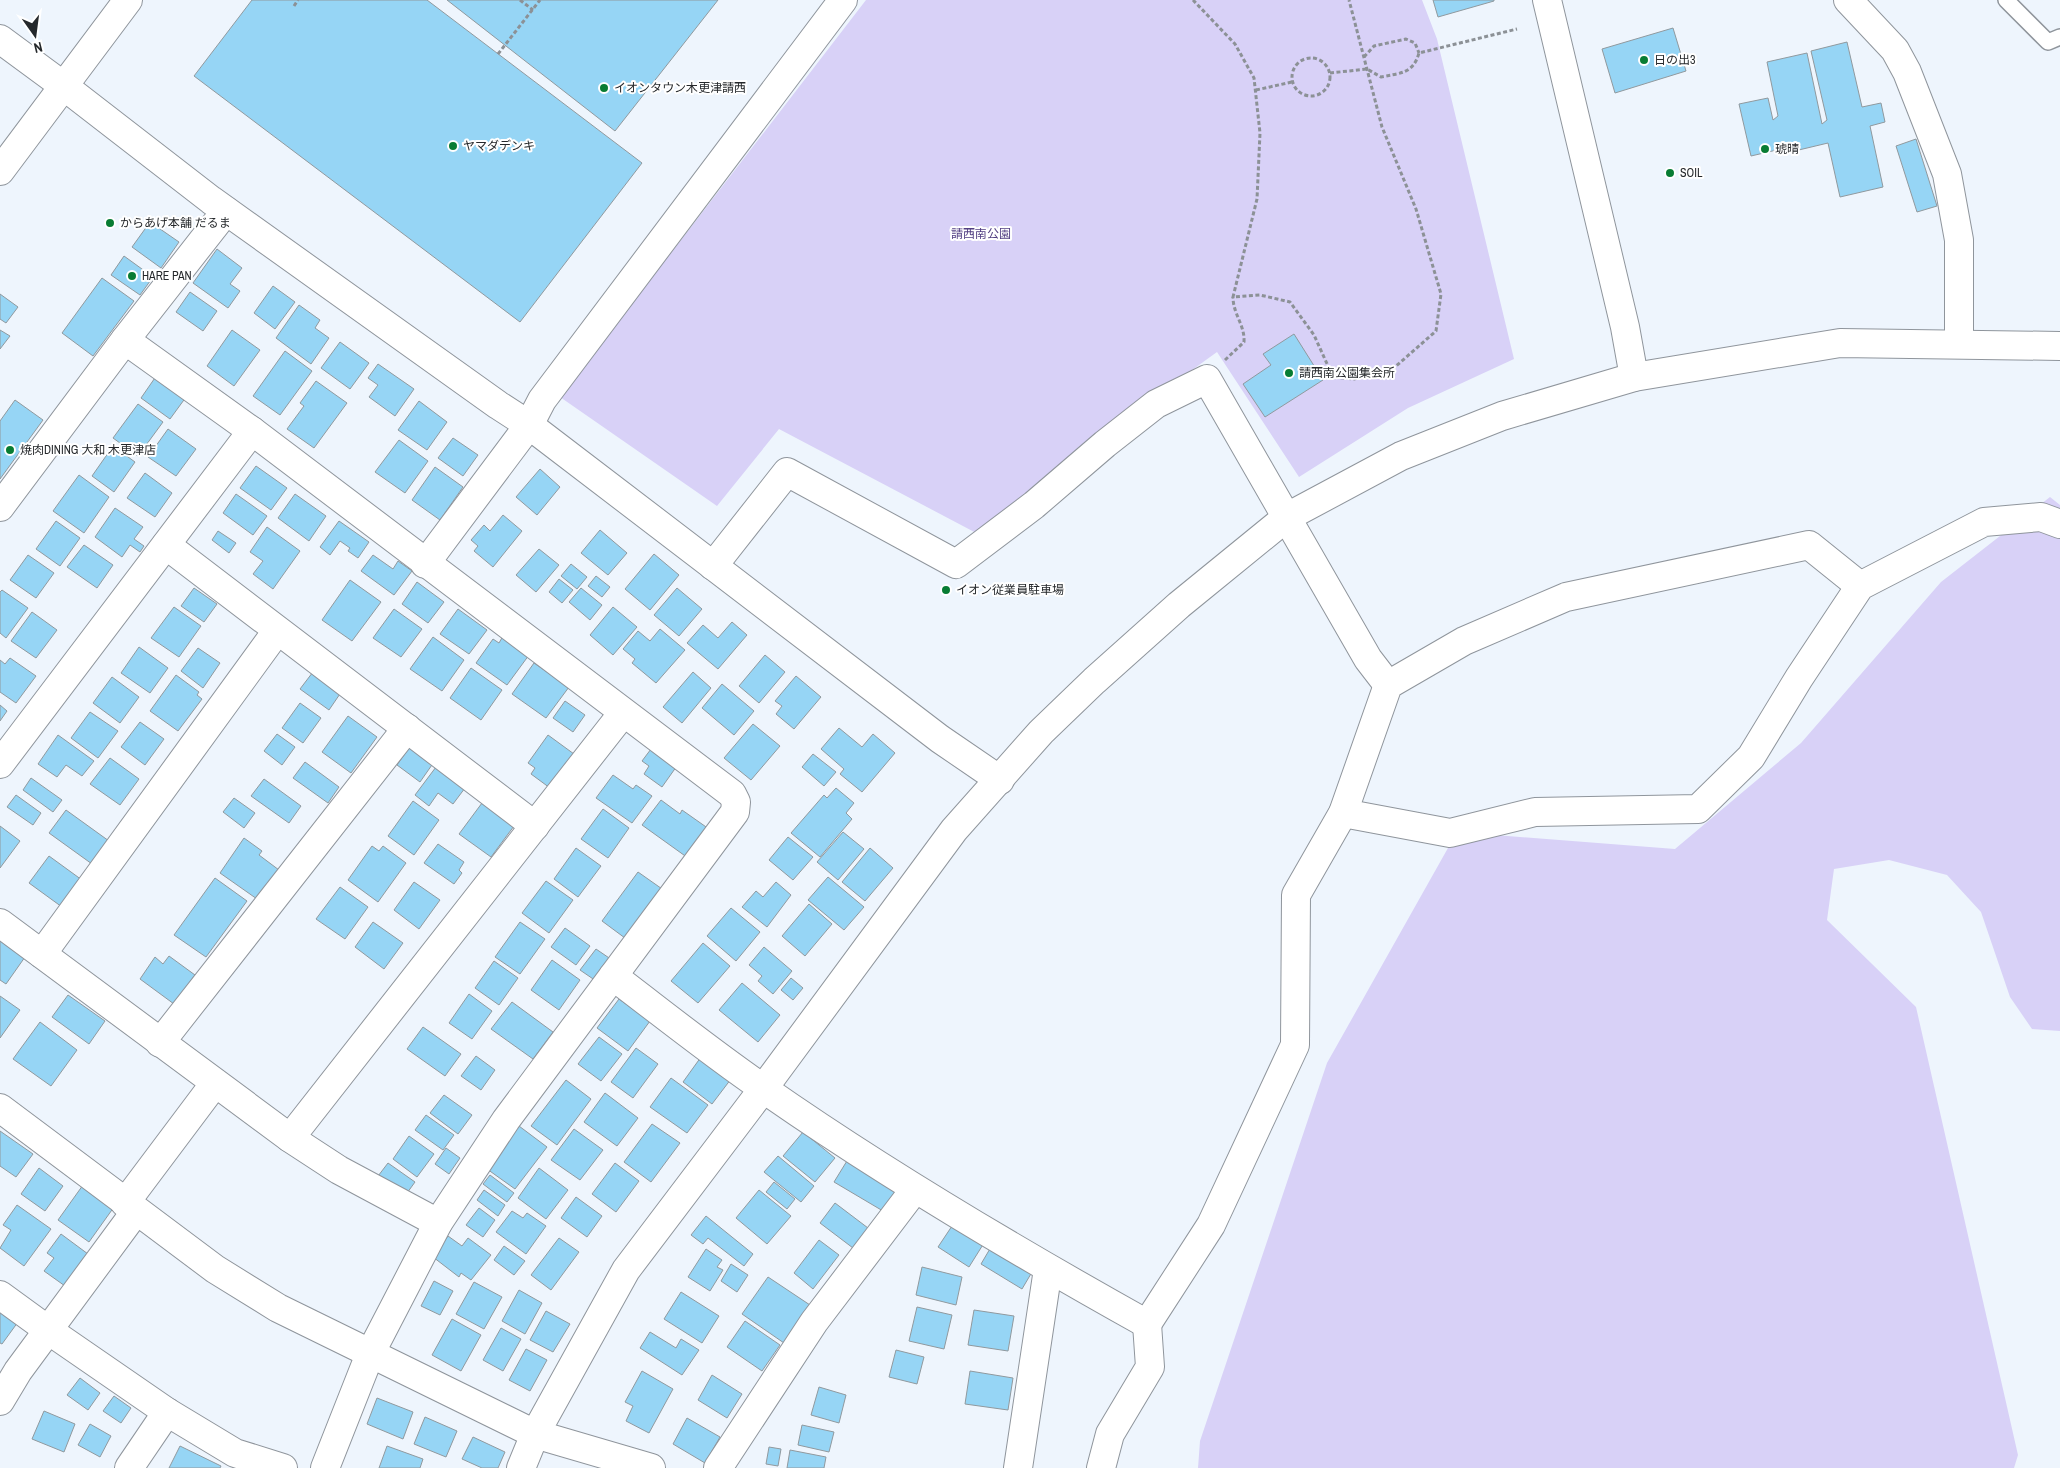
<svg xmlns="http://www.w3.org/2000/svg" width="2060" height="1468" font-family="'Archivo Narrow','Noto Sans JP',sans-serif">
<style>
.green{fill:#d8d1f7}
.building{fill:#96d5f5;stroke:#90999e}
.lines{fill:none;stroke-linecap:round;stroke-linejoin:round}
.lane-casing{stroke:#8f959c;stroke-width:18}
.street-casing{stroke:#8f959c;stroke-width:30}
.secondary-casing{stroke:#8f959c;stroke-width:30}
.path{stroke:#8c9196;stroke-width:3;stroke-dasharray:4 2.5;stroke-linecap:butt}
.lane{stroke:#fff;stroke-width:15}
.street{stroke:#fff;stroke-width:28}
.secondary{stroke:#fff;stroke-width:28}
.poi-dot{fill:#087c33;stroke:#fff;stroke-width:2}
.labels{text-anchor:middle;stroke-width:4;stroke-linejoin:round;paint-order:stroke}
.poi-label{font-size:12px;fill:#25282b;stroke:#fff;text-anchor:start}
.park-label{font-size:12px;fill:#523f82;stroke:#fff}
</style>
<rect width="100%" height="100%" fill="#eef5fd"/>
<g class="green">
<path d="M866,0H1422L1437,39L1514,359L1408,408L1299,477L1217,352L1098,438L980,535L779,429L717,506L560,397Z"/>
<path d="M2050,497L2060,505V1031L2032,1029L2010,997L1981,912L1947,875L1889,860L1834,869L1827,920L1916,1007L2018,1455L2014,1468H1198L1200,1441L1327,1063L1457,832L1675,849L1801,743L1941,582Z"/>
</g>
<g class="building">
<path d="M252,0H427L642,163L520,322L194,76Z"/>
<path d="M447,0H718L615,131Z"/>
<path d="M1433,0H1494V1L1438,17Z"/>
<path d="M1673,28L1686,71L1615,93L1602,49Z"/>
<path d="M1847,42L1862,107L1881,103L1885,122L1870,126L1883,187L1840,197L1828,143L1782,154L1781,149L1751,156L1739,104L1768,98L1773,120L1778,116L1767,62L1807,53L1822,124L1827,120L1811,51Z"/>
<path d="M1916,139L1937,206L1917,212L1896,146Z"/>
<path d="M150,222L179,242L161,268L132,247Z"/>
<path d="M217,249L242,268L230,284L240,291L228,308L193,283Z"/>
<path d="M124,256L153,277L140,295L111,275Z"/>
<path d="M102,278L134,301L93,356L62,333Z"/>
<path d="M273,286L295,302L275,329L254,313Z"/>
<path d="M190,292L217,311L203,331L176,312Z"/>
<path d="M0,294L18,307L6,323L0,319Z"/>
<path d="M299,305L320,320L315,328L329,338L311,364L276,338Z"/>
<path d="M0,330L10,336L0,349Z"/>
<path d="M232,330L260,350L234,386L207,366Z"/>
<path d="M1294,334L1323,380L1265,417L1243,384L1271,365L1263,354Z"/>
<path d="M340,342L369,363L350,389L321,368Z"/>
<path d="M285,351L312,371L280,415L253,396Z"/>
<path d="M378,364L414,389L395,416L369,397L378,385L368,378Z"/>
<path d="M159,372L189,393L170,419L141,398Z"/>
<path d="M316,381L347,403L314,448L287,429L304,406L300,403Z"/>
<path d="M15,400L43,420L0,479V421Z"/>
<path d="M419,401L447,422L427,450L398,430Z"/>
<path d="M138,404L163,422L138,456L113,438Z"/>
<path d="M168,429L196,449L176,476L148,457Z"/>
<path d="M453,438L478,455L463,476L438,458Z"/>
<path d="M399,440L428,461L405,493L375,472Z"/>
<path d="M113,446L135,462L114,492L92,476Z"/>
<path d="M256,466L287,488L271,510L240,488Z"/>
<path d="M435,467L463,487L440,520L412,500Z"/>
<path d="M540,469L560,487L537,515L516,497Z"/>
<path d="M145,473L172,493L155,517L127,498Z"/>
<path d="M79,475L109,497L84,533L53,511Z"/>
<path d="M236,494L267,516L253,535L223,513Z"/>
<path d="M295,494L326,516L309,541L278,518Z"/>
<path d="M115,508L143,527L134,539L144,546L140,552L130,545L122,557L95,537Z"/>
<path d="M503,515L522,531L493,567L474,551L478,546L471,540L484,525L490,531Z"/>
<path d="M56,521L80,538L60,566L36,549Z"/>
<path d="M339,521L369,542L358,558L348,551L350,548L340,541L330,555L320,547Z"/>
<path d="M267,527L300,551L273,589L253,574L263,561L250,552Z"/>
<path d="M600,530L627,553L608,575L581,553Z"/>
<path d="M218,531L236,543L229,553L212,540Z"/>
<path d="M84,545L113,565L97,588L67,567Z"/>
<path d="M539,549L559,565L536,592L516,575Z"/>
<path d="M654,554L679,575L650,610L625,589Z"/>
<path d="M28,555L54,573L36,598L10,580Z"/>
<path d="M373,555L393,569L398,561L412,571L394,595L361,571Z"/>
<path d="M571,564L587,577L577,589L561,576Z"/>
<path d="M596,576L610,587L602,597L588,586Z"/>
<path d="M559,579L573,590L562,603L549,592Z"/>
<path d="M350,580L381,602L352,641L322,620Z"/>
<path d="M417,582L444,602L428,623L402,604Z"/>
<path d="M194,588L217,604L204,622L181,606Z"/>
<path d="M581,588L602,605L590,620L569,602Z"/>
<path d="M677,588L702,609L679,636L654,615Z"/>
<path d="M2,590L28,608L6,638L0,633V592Z"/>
<path d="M174,607L201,626L179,657L151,638Z"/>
<path d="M613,607L637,627L613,655L590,635Z"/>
<path d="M394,609L422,629L401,657L373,638Z"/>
<path d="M458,609L487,630L469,654L440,634Z"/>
<path d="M32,612L57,630L36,658L11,641Z"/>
<path d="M732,622L747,635L718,669L687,643L703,625L718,638Z"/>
<path d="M660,629L685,650L656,683L632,663L635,659L623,649L638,631L650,641Z"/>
<path d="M503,636L529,655L507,685L476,663L493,639L499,643Z"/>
<path d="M433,637L464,660L442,691L410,669Z"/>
<path d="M139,647L168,668L150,693L121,673Z"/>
<path d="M198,648L220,663L203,688L181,671Z"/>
<path d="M765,655L785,672L759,703L739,686Z"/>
<path d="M10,658L36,676L16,703L0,692V660L5,664Z"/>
<path d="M534,663L569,687L546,718L512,694Z"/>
<path d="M316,668L344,688L329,710L300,689Z"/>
<path d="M471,668L502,690L481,720L450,698Z"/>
<path d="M693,672L711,688L682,723L663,707Z"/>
<path d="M176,675L199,692L197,695L202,699L178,731L150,711Z"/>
<path d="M796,676L821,697L794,729L776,714L782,706L775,701Z"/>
<path d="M112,677L139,697L120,723L93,703Z"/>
<path d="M722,684L754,711L734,735L702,708Z"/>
<path d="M565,701L585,715L573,732L553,718Z"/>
<path d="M300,703L321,718L303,743L282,728Z"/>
<path d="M0,705L7,711L0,721Z"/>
<path d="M90,712L118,731L98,758L71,738Z"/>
<path d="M348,716L377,737L351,773L322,752Z"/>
<path d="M140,722L164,739L145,765L121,747Z"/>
<path d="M753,724L780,746L751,780L724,758Z"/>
<path d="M839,728L862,747L873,734L895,753L862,792L840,774L844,769L821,749Z"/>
<path d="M277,734L295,747L282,765L264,751Z"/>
<path d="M58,735L94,761L82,776L66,765L57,777L38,764Z"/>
<path d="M548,735L574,754L550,788L531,774L535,768L528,763Z"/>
<path d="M411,745L434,762L420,782L397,765Z"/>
<path d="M654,745L679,763L662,787L644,774L649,766L642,761Z"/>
<path d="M813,754L836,772L824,786L802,767Z"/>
<path d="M110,758L139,779L120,805L90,784Z"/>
<path d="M305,762L339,787L328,803L293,778Z"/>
<path d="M439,763L468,784L453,804L438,793L429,806L415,795Z"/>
<path d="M613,775L633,789L636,785L652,796L632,823L596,798Z"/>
<path d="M31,778L62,800L53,812L23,790Z"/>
<path d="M264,779L301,806L289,823L251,796Z"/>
<path d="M836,788L854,803L846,813L852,819L820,857L791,833L824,795L827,798Z"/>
<path d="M16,795L41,813L33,825L7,807Z"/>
<path d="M234,798L255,813L244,828L223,812Z"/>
<path d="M661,800L680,814L682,810L709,829L688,858L642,825Z"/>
<path d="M413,801L439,820L414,855L388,836Z"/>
<path d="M482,803L514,826L491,857L459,834Z"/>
<path d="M603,809L629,828L608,858L581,839Z"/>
<path d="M66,810L109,841L92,864L49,833Z"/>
<path d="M0,826L20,841L0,868Z"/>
<path d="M843,832L864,849L838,880L817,862Z"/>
<path d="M788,837L813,857L793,880L769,860Z"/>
<path d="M244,838L262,851L259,855L279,870L257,899L220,873Z"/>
<path d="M438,844L464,862L459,870L462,873L454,884L424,863Z"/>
<path d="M372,846L379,851L383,846L406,863L378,902L348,880Z"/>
<path d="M576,848L601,866L578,897L554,879Z"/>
<path d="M870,848L893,868L865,901L842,882Z"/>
<path d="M49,856L82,880L62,907L29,883Z"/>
<path d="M638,872L665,891L629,941L602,921Z"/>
<path d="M828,877L864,907L844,930L808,900Z"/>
<path d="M215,878L247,901L206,957L174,935Z"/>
<path d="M546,881L573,900L549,933L522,913Z"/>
<path d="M414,882L440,900L419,929L394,910Z"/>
<path d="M776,882L791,895L767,927L742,907L756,891L763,897Z"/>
<path d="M340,887L368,907L345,939L316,919Z"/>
<path d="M809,904L832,924L805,956L782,936Z"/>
<path d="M731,908L760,932L736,961L707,936Z"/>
<path d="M373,922L403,943L384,969L355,947Z"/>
<path d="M520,922L545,939L520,974L495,957Z"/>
<path d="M565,928L590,946L576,965L551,947Z"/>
<path d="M0,940L25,957L6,984L0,980Z"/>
<path d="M703,943L730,966L698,1003L671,981Z"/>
<path d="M764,947L792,971L773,994L758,981L762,976L749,965Z"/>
<path d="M596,949L615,962L599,983L580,970Z"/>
<path d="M169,956L195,975L174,1004L140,979L155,957L163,964Z"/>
<path d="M552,960L580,980L559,1010L531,990Z"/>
<path d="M494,961L518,978L499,1005L475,988Z"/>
<path d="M791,978L803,988L793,1000L781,990Z"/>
<path d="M742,983L780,1015L758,1042L719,1010Z"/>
<path d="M469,994L492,1011L472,1039L449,1023Z"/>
<path d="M68,995L105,1021L89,1044L52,1017Z"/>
<path d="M0,996L20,1010L0,1038Z"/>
<path d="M619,999L650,1021L628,1051L597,1028Z"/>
<path d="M512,1002L553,1032L533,1059L491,1029Z"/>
<path d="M40,1022L77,1050L51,1086L13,1059Z"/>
<path d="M423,1027L461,1054L445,1076L407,1049Z"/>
<path d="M599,1037L622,1054L601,1081L578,1064Z"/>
<path d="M636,1048L658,1064L633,1098L611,1082Z"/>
<path d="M476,1056L495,1070L481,1090L461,1076Z"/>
<path d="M701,1057L731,1079L712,1104L683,1082Z"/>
<path d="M671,1078L708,1105L687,1133L650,1107Z"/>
<path d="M566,1080L591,1099L557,1145L531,1126Z"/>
<path d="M605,1093L638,1118L617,1146L584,1122Z"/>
<path d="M444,1095L472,1115L458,1134L430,1113Z"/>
<path d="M426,1115L454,1135L443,1150L415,1130Z"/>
<path d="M652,1124L680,1143L651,1182L624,1162Z"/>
<path d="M519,1126L547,1147L515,1189L487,1169Z"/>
<path d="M574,1129L603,1150L580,1180L551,1160Z"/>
<path d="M0,1131L33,1154L16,1177L0,1166Z"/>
<path d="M803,1132L835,1158L815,1182L783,1156Z"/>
<path d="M409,1136L434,1154L417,1177L393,1159Z"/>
<path d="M446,1148L460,1158L449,1174L435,1164Z"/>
<path d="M778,1156L814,1186L801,1202L764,1172Z"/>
<path d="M850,1156L899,1185L883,1211L834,1182Z"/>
<path d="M388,1163L415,1182L402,1200L375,1180Z"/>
<path d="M615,1163L639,1181L616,1212L592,1194Z"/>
<path d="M39,1168L63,1186L45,1211L21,1194Z"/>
<path d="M539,1168L568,1190L546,1219L518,1198Z"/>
<path d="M490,1175L514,1193L507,1202L483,1184Z"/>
<path d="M774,1182L795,1199L787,1209L766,1192Z"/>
<path d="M83,1185L114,1207L89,1242L58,1220Z"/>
<path d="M484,1190L505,1205L498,1216L477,1200Z"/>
<path d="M759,1190L791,1216L767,1244L736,1218Z"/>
<path d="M576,1197L602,1216L587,1237L561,1218Z"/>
<path d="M835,1203L868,1228L853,1248L820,1223Z"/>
<path d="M17,1205L51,1229L24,1266L0,1248L11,1230L3,1225Z"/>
<path d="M479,1208L495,1220L483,1237L466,1225Z"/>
<path d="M512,1211L523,1218L527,1213L546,1226L526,1254L496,1232Z"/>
<path d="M706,1216L753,1254L744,1266L708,1238L703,1244L691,1235Z"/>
<path d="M954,1223L984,1243L969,1267L938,1247Z"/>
<path d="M61,1234L88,1254L65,1286L44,1271L54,1258L47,1253Z"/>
<path d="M448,1236L462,1246L468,1238L491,1255L471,1280L461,1273L459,1277L433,1257Z"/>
<path d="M559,1238L579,1252L551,1290L531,1275Z"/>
<path d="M819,1240L839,1255L813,1289L794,1273Z"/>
<path d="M994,1242L1035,1267L1022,1289L981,1264Z"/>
<path d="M504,1246L525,1261L514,1275L494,1260Z"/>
<path d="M706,1249L722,1260L717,1267L723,1270L710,1291L688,1277Z"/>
<path d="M731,1264L748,1275L737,1292L721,1281Z"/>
<path d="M922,1267L962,1277L956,1305L916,1295Z"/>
<path d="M768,1277L810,1305L784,1343L742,1314Z"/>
<path d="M434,1281L453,1291L440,1315L421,1306Z"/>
<path d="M474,1282L502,1297L484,1329L456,1314Z"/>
<path d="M519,1290L542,1303L525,1334L502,1321Z"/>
<path d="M681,1292L719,1316L702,1343L664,1319Z"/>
<path d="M917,1307L952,1315L944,1349L909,1341Z"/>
<path d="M0,1308L18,1322L2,1344L0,1343Z"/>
<path d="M974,1310L1014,1316L1008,1351L968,1345Z"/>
<path d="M546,1311L570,1324L553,1352L530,1340Z"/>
<path d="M452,1319L481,1335L461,1371L432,1355Z"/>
<path d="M745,1321L780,1345L762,1371L727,1347Z"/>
<path d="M501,1328L521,1339L503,1371L483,1360Z"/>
<path d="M650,1332L676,1348L681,1339L699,1350L682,1375L640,1348Z"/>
<path d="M526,1349L547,1360L530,1391L509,1380Z"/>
<path d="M896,1350L924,1357L917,1384L889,1377Z"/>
<path d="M642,1371L673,1389L649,1433L626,1421L633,1406L625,1402Z"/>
<path d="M970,1371L1013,1378L1008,1410L965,1404Z"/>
<path d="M712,1375L742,1394L727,1418L698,1400Z"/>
<path d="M80,1378L100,1393L88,1410L67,1395Z"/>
<path d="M819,1387L846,1395L839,1423L811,1415Z"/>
<path d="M114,1396L131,1408L121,1423L103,1411Z"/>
<path d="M377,1398L413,1412L403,1439L367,1424Z"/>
<path d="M44,1411L75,1424L64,1452L32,1439Z"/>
<path d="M425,1417L457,1431L446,1457L414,1444Z"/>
<path d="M687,1418L720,1437L705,1463L673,1444Z"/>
<path d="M90,1424L111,1436L100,1457L78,1445Z"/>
<path d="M802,1425L834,1432L829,1452L798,1445Z"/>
<path d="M473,1437L505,1452L498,1468H482L462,1459Z"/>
<path d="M180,1446L221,1466L220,1468H169Z"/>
<path d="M387,1446L423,1459L420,1468H379Z"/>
<path d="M769,1447L781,1449L778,1466L766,1464Z"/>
<path d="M790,1450L826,1457L824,1468H787Z"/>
</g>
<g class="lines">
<g class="lane-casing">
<path id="lane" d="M2006,0L2048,42L2060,37"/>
</g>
<g class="street-casing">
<g id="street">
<path d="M1848,0L1895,50L1907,72L1947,174L1959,240V344"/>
<path d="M125,340L252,431L732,794L736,802L735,812L506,1120L438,1223L370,1354L325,1468"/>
<path d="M0,507L125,340L226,211"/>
<path d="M166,545L535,826"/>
<path d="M425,564L529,425"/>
<path d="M713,566L787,472L956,564L1034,505L1105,444L1156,404L1207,379L1368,659L1388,685"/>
<path d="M0,764L252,431"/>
<path d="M1343,813L1450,833L1535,812L1698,809L1751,757L1799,678L1860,586L1984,522L2041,517L2060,524"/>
<path d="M0,923L290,1138L339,1170L438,1223"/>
<path d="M42,954L277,631"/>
<path d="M613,976C663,1014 713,1054 764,1089C887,1175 1016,1251 1147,1324L1211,1225L1295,1045L1296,895L1343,813L1388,685L1464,641L1566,597L1809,545L1860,586"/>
<path d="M160,1043L407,728"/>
<path d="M0,1108L215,1269L278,1308L535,1434L651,1468"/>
<path d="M290,1138L623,713"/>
<path d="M125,1203L215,1083"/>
<path d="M0,1295L48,1330L167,1412L235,1453L283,1468"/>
<path d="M0,1401L18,1371L136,1211"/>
<path d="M129,1468L167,1412"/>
<path d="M718,1468L814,1322L915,1189"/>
<path d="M1018,1468L1048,1269"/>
<path d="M1101,1468L1110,1434L1150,1367L1147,1324"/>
</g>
</g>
<g class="secondary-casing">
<g id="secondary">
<path d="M1547,0L1625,327L1634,377"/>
<path d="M0,39L65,87L211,200L498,405L529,425L940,739L1000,780"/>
<path d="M0,171L128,0"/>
<path d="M529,425L542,400L843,0"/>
<path d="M521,1468L535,1434L626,1270L763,1089L954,830L1041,732L1094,681L1179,605L1287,517L1401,456L1502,416L1634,377L1840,343L2060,346"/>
</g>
</g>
<g class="path">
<path d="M520,0L533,10"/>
<path d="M1193,0L1235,44L1254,78L1260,133L1257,199L1233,297L1260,295L1290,302L1314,335L1333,377L1354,379L1395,367L1436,331L1441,294L1416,209L1382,127L1349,0"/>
<path d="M294,6L298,0"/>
<path d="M498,54L540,0"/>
<path d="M1364,57L1374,46L1406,39L1415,43L1419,53"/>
<circle cx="1311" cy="77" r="19"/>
<path d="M1330,73L1367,69L1381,77C1400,73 1413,74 1419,53L1517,29"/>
<path d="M1256,90L1292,82"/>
<path d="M1225,360L1244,342C1245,325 1233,314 1233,297"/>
</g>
<use href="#lane" class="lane"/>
<use href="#street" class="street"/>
<use href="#secondary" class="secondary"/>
</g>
<g class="poi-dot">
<circle cx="1644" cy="60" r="5"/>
<circle cx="604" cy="88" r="5"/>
<circle cx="453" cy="146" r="5"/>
<circle cx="1765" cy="149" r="5"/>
<circle cx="1670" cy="173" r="5"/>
<circle cx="110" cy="223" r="5"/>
<circle cx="132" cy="276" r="5"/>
<circle cx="1289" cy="373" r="5"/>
<circle cx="10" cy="450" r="5"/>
<circle cx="946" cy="590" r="5"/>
</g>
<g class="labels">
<g class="poi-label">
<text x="1654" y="64">日の出3</text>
<text x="614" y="92">イオンタウン木更津請西</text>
<text x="463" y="150">ヤマダデンキ</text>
<text x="1775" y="153">琥晴</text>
<text x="1680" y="177">SOIL</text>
<text x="120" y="227">からあげ本舗 だるま</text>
<text x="142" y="280">HARE PAN</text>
<text x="1299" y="377">請西南公園集会所</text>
<text x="20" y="454">焼肉DINING 大和 木更津店</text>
<text x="956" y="594">イオン従業員駐車場</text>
</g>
<g class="park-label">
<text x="981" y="238">請西南公園</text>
</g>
</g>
<g transform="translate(35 35) rotate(166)" stroke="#ffffff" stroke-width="4" paint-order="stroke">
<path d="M0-4L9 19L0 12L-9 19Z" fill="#25282b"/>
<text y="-8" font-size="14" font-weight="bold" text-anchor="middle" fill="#25282b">N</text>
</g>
</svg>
